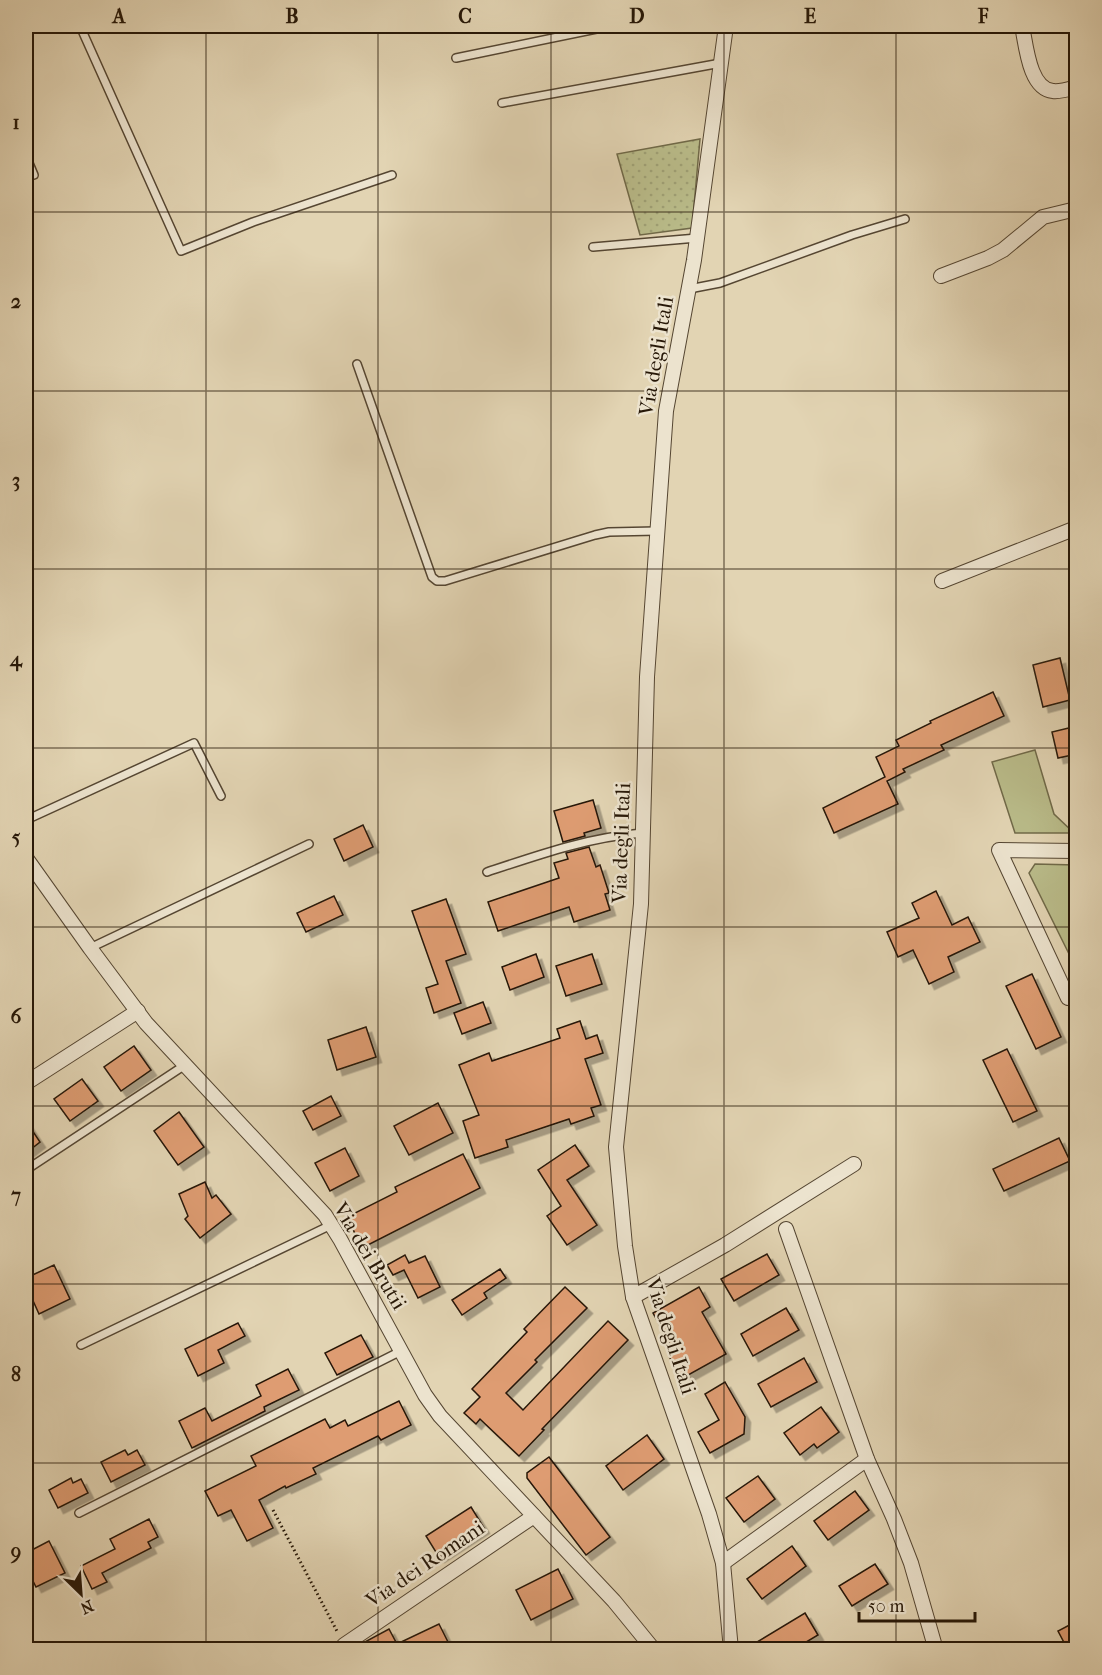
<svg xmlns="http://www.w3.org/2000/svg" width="1102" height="1675" font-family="'IM FELL French Canon',serif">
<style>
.grass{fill:#b9bb89;stroke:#706948;stroke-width:1.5}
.park{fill:url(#park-dots);stroke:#706948;stroke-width:1.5}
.building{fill:#de9c72;stroke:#261707;stroke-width:1.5;filter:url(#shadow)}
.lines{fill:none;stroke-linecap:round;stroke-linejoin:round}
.lane-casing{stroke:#554632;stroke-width:10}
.street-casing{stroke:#554632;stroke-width:16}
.path{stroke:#261707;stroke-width:3;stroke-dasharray:1.5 3;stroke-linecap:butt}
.lane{stroke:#ece3ce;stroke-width:7}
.street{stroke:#ece3ce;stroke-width:14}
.grid{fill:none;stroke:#261707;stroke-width:1.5;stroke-opacity:0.55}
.labels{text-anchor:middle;stroke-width:5;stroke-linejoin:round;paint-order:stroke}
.street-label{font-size:21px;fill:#261707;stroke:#ece3ce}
.neatline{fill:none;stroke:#261707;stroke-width:2}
.grid-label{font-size:20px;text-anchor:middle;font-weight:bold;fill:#261707}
</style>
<defs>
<pattern id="park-dots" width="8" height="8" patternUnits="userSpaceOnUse" patternTransform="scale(1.5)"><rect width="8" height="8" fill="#b9bb89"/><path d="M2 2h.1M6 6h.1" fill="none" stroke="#9fa075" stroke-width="1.8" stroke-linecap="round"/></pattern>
<filter id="shadow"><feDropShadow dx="5.5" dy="5.5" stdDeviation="0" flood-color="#0004"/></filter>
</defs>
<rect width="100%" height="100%" fill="#e2d4b3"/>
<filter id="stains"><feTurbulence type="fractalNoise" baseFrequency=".00333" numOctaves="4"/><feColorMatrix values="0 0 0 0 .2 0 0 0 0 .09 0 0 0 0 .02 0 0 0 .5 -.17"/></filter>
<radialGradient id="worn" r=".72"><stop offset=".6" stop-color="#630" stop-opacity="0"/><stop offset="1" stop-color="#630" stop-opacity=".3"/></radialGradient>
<g class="grass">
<path d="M1035,750L1054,814L1074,833H1015L992,762Z"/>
<path d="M1035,864L1076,865V959L1072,960L1029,873Z"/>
</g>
<path class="park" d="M700,139L692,228L640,235L617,154Z"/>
<g class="building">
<path d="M1060,658L1070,700L1043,707L1033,665Z"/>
<path d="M993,692L1004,716L941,745L944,750L903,769L905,772L887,781L898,804L834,833L823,808L885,777L876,757L899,746L896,740L931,723L930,721Z"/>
<path d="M1077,726V754L1058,758L1052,732Z"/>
<path d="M593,800L601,828L584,833L585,836L563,842L554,811Z"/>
<path d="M363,825L373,847L344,861L334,839Z"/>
<path d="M589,847L596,867L600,865L609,893L605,894L610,910L574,922L569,907L498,931L488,902L559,878L554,863L568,859L566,853Z"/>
<path d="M936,891L952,925L968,917L980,942L948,957L954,972L929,984L913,950L898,957L887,932L919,918L912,903Z"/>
<path d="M334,896L343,915L306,932L297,913Z"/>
<path d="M446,899L466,954L446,961L461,1003L434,1013L426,988L438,984L412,911Z"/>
<path d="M536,954L544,977L510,990L502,967Z"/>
<path d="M592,954L602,984L566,996L556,966Z"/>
<path d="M1032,974L1061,1037L1036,1049L1006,986Z"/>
<path d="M483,1002L491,1023L462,1034L454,1013Z"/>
<path d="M580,1021L586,1039L597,1035L603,1053L585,1059L601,1105L591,1108L594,1116L571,1124L569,1119L506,1140L508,1147L475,1158L463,1121L479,1115L459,1065L489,1053L492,1061L560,1038L557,1029Z"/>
<path d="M366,1027L376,1057L337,1070L328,1040Z"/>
<path d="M134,1046L151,1070L121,1091L104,1067Z"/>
<path d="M1007,1049L1037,1111L1013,1122L983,1060Z"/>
<path d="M82,1079L98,1101L70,1121L54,1099Z"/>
<path d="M331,1096L341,1116L313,1130L303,1111Z"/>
<path d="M438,1103L453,1133L409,1155L394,1126Z"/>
<path d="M179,1112L204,1147L178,1165L154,1131Z"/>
<path d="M26,1121L40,1142L26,1153Z"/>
<path d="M1059,1138L1070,1161L1004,1191L993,1169Z"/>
<path d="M575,1145L589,1166L567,1180L597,1225L567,1245L547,1216L561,1206L538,1170Z"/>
<path d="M345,1148L359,1176L330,1191L315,1163Z"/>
<path d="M463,1154L480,1188L362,1248L347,1217L397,1192L395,1187Z"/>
<path d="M205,1182L212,1198L216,1195L231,1214L200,1238L185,1219L188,1216L179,1194Z"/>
<path d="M767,1254L779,1275L734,1301L721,1279Z"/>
<path d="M405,1255L409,1263L425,1256L440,1287L418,1298L404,1270L393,1275L387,1265Z"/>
<path d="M54,1265L70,1299L39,1314L26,1285V1278Z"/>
<path d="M500,1269L506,1278L484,1293L487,1298L462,1315L452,1300Z"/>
<path d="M565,1287L587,1308L535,1360L537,1362L506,1393L523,1410L608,1321L628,1340L542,1429L544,1430L519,1456L480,1419L476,1424L464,1413L480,1397L472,1389L527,1332L524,1329Z"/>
<path d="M699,1287L710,1307L702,1312L726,1354L681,1379L669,1356L675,1353L653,1313Z"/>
<path d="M786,1308L799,1330L753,1356L741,1334Z"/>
<path d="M238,1323L245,1336L218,1350L224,1363L198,1376L185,1349Z"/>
<path d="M361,1335L373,1357L337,1375L325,1353Z"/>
<path d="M804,1358L817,1382L771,1407L758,1384Z"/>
<path d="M288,1369L299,1390L264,1407L265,1411L192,1448L179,1421L205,1408L212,1421L261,1396L256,1385Z"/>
<path d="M725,1382L745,1417L744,1434L710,1453L698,1432L719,1420L705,1394Z"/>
<path d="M399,1401L411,1425L381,1440L378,1436L313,1468L316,1474L286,1488L285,1486L259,1500L273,1528L247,1541L231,1510L218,1516L205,1491L256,1466L251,1456L325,1419L330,1428L345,1420L348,1426Z"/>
<path d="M821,1407L839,1432L817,1448L814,1444L800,1455L784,1433Z"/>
<path d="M647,1435L664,1459L623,1490L606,1466Z"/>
<path d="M125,1450L128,1455L137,1450L145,1465L111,1482L101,1462Z"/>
<path d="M549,1457L610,1537L586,1555L527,1478V1473Z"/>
<path d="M758,1476L775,1499L744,1522L726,1498Z"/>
<path d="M71,1478L73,1483L81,1479L88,1493L58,1508L49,1490Z"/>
<path d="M855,1491L869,1510L828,1540L814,1521Z"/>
<path d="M471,1507L484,1528L439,1557L426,1536Z"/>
<path d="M149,1519L158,1537L148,1542L151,1548L102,1573L107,1582L92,1589L81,1566L115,1549L110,1539Z"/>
<path d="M49,1541L65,1573L36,1587L26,1567V1553Z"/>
<path d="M792,1546L806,1566L762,1599L747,1579Z"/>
<path d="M875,1564L888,1584L852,1606L839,1586Z"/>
<path d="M558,1569L573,1599L531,1620L516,1590Z"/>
<path d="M805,1613L818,1635L793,1650H762L757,1642Z"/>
<path d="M1077,1621V1650H1068L1058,1631Z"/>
<path d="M439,1624L452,1650H356L361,1644L389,1629L397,1644Z"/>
</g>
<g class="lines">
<g class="lane-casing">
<g id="lane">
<path d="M80,26L181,251L253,222L392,175"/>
<path d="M456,58L611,26"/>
<path d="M502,103L721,63"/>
<path d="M26,156L34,175"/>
<path d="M593,247L697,238"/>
<path d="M689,289L720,283L852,235L905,219"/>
<path d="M357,364L432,577L437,581H445L595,535L609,532L657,531"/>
<path d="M26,820L194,743L221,796"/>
<path d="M487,872C538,855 589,837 643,833"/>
<path d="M90,948L309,844"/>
<path d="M26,1170L185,1065"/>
<path d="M81,1345L331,1225"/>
<path d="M79,1513L401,1351"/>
</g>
</g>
<g class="street-casing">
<g id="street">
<path d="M726,26L694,260L666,411L647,677L641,904L616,1147L625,1246L633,1297L709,1514L723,1563L731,1650"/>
<path d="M1022,26C1026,44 1029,89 1053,91C1060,92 1069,89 1076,87"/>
<path d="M941,276L988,258L1003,250L1043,217L1076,209"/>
<path d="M942,581L1076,528"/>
<path d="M1076,851L999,850L1068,998L1076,988"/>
<path d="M26,858L90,948L146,1023L325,1215L340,1239L425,1395L440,1416L614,1601L654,1650"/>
<path d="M26,1083L138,1011"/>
<path d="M786,1229L867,1459L894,1519L911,1563L936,1650"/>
<path d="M633,1297L725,1245L854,1164"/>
<path d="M723,1563L867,1459"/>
<path d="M347,1650L344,1645L534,1516"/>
</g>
</g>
<path class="path" d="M273,1510L338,1633"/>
<use href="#lane" class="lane"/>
<use href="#street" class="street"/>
</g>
<path class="grid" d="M206,26V1650M378,26V1650M551,26V1650M724,26V1650M896,26V1650M26,212H1076M26,391H1076M26,569H1076M26,748H1076M26,927H1076M26,1106H1076M26,1284H1076M26,1463H1076"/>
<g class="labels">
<g class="street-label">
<text transform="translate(656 356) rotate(-80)" y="7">Via degli Itali</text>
<text transform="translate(621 843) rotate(-88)" y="7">Via degli Itali</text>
<text transform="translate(370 1256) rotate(59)" y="7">Via dei Brutii</text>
<text transform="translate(671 1336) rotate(72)" y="7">Via degli Itali</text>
<text transform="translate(425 1564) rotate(-34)" y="7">Via dei Romani</text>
</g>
</g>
<rect width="1102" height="1675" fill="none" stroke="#e2d4b3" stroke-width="66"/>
<g transform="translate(81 1594) rotate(155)" stroke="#ece3ce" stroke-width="4.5" paint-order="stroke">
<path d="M0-4.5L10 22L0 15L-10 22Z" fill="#261707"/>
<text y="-9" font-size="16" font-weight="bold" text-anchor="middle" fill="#261707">N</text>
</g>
<path d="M859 1612v9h116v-9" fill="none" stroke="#261707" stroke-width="3"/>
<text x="868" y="1612" font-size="18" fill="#261707" stroke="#ece3ce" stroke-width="4.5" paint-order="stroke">50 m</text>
<rect x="33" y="33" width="1036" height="1609" class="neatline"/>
<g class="grid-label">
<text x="119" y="23">A</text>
<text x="292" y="23">B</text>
<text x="465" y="23">C</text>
<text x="637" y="23">D</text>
<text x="810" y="23">E</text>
<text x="983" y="23">F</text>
<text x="16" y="129">1</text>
<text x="16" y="308">2</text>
<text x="16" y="487">3</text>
<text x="16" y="666">4</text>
<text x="16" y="844">5</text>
<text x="16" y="1023">6</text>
<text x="16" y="1202">7</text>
<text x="16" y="1381">8</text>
<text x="16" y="1559">9</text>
</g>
<rect width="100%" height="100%" filter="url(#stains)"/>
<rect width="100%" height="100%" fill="url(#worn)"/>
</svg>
